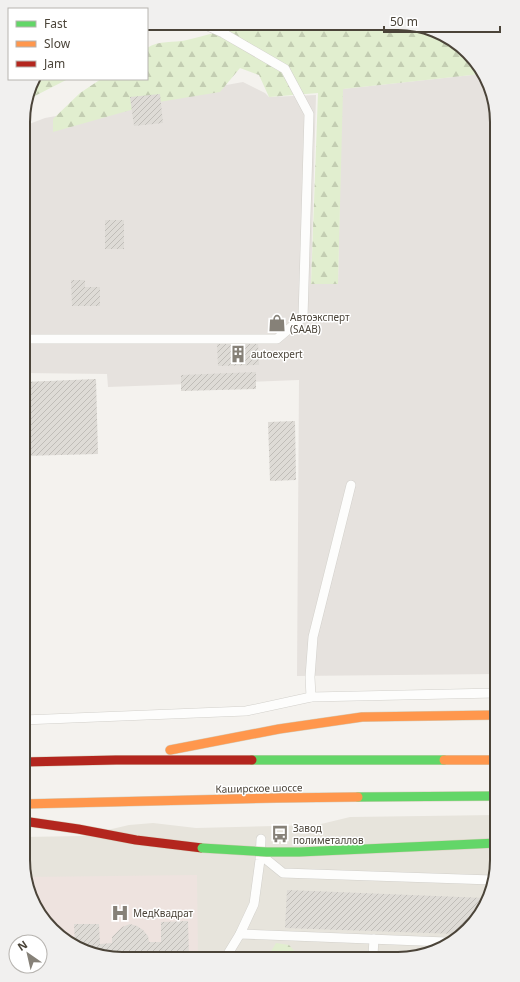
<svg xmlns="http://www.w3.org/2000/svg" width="520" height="982" font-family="'Noto Sans',sans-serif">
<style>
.residential{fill:#e7e4dc}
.industrial{fill:#e6e2de}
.medical{fill:#eee3df}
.forest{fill:url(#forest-firs)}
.building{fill:url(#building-hatch)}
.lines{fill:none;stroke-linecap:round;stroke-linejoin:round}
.lane-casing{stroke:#d2d0cb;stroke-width:10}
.fast-casing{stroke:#d6cebb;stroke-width:10}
.slow-casing{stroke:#d6cebb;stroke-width:10}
.jam-casing{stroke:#d6cebb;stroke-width:10}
.lane{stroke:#fdfdfc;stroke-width:9}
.fast{stroke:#63d668;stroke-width:9}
.slow{stroke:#ff974d;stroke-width:9}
.jam{stroke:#b3261e;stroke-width:9}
.fast-bridge-casing{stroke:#d6cebb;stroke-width:10;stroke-linecap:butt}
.fast-bridge{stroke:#63d668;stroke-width:9}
.labels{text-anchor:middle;stroke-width:3;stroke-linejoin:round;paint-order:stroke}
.poi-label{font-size:10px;fill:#4b4439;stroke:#fff;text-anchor:start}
.street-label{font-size:10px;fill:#4b4439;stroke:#fff}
.rim{fill:none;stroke:#4b4439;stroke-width:2}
</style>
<defs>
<pattern id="forest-firs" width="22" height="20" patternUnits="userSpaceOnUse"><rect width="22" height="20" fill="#e1eecf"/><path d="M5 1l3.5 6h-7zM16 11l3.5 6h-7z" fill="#c3cdb2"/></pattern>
<pattern id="building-hatch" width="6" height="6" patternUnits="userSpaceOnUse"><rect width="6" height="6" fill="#dedbd6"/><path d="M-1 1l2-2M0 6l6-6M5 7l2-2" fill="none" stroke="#c0bdb8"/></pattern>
</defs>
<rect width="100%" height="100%" fill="#f4f2ee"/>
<path class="residential" d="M496,815L497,867L476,920L430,954L109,958L57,935L28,892L23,860V837L82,836L129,825L153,823L196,828L317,825L350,817Z"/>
<path class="industrial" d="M481,74L492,90L496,674L297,676L299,380L108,387L107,374L24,373V126L45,118L243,82L265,93L269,97L316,95L311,284H338L342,89Z"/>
<path class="medical" d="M197,875L198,957L109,958L57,935L28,892L26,877Z"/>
<g class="forest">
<path d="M238,24L417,25L463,47L481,74L343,89L338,284H311L318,93L269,97L259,75L240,68L220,92L159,102L53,132V119L80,93L101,79H147V48C159,40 173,43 187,40C204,36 222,31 238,24Z"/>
<path d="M33,79H68L27,100Z"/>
<path d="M276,943L289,945L296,953L292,956H266L270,953Z"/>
</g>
<g class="building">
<path d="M160,94L163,123L134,126L130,97Z"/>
<rect x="105" y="220" width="19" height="29"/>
<path d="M71,280H85V287H100V306H72Z"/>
<path d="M258,342L259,365L218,366L217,343Z"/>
<path d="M256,372V389L181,391V375Z"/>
<path d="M96,379L98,454L23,456L24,382Z"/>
<path d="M295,421L296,480L270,481L268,422Z"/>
<path d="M287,890L485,898L476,920L457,934L285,928Z"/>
<path d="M188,921L189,957L109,958L75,943L74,924H99L100,944L112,943V937L122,927L130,924L137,926L143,930L148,936L149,942H161V922Z"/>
</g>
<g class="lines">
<g class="lane-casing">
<g id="lane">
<path d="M24,339H277L303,317L309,114L285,69L223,33L201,23"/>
<path d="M311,697L310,677L313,637L351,485"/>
<path d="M23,720L246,711L311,697L496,693"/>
<path d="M262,856L283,873L492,880"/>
<path d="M240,934L446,942"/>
<path d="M373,955L374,939"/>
<path d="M226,957L240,934L254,904L260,860L261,839"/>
</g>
</g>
<g class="fast-casing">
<g id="fast">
<path d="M252,760H444"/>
<path d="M358,797L496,796"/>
</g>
</g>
<g class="slow-casing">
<g id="slow">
<path d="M170,750L279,729L362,717L496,715"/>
<path d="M444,760H496"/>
<path d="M23,804L277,798L358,797"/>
</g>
</g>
<g class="jam-casing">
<g id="jam">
<path d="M23,762L116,760H252"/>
<path d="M23,821L78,829L136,840L202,848"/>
</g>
</g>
<use href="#lane" class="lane"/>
<use href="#fast" class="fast"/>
<use href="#slow" class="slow"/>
<use href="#jam" class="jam"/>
<g class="fast-bridge-casing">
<path id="fast-bridge" d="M202,848L267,852H299L497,843"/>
</g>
<use href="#fast-bridge" class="fast-bridge"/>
</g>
<defs>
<g id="shop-bare" transform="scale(1.38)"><path d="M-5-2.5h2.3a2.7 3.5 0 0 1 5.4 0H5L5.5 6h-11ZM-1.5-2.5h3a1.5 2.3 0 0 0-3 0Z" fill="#868178" stroke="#fff" stroke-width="2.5" paint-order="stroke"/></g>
<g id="building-bare" transform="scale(1.38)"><path d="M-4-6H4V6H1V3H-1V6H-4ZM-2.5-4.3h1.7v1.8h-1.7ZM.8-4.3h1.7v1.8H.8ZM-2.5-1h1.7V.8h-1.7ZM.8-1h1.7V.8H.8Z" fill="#868178" stroke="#fff" stroke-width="2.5" paint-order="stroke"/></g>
<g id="bus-bare" transform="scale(1.38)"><path d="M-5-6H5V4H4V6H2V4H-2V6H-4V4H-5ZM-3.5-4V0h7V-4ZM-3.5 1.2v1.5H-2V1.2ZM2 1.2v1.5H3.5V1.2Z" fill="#868178" stroke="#fff" stroke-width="2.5" paint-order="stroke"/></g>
<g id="hospital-bare" transform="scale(1.38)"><path d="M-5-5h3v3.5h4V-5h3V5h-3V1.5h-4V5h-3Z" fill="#868178" stroke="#fff" stroke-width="2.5" paint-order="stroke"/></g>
</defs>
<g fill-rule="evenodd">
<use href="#shop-bare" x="277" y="323"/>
<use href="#building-bare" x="238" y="354"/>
<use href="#bus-bare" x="280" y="834"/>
<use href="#hospital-bare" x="120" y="913"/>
</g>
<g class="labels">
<g class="poi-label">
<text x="290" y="321">Автоэксперт<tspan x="290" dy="12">(SAAB)</tspan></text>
<text x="251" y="358">autoexpert</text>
<text x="293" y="832">Завод<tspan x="293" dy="12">полиметаллов</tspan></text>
<text x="133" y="917">МедКвадрат</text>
</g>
<g class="street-label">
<text transform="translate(259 788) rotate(-1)" y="4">Каширское шоссе</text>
</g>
</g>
<path d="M0 0H520V982H0ZM122 30H398A92 92 0 0 1 490 122V860A92 92 0 0 1 398 952H122A92 92 0 0 1 30 860V122A92 92 0 0 1 122 30Z" fill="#f1f0ef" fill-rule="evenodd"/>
<path class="rim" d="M122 30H398A92 92 0 0 1 490 122V860A92 92 0 0 1 398 952H122A92 92 0 0 1 30 860V122A92 92 0 0 1 122 30Z"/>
<rect x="8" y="8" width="140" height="72" fill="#ffffff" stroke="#b7b4b0"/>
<rect x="16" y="21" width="20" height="6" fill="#63d668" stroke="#b7b4b0"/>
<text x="44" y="28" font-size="12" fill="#4b4439">Fast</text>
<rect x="16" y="41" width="20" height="6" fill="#ff974d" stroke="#b7b4b0"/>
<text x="44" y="48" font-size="12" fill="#4b4439">Slow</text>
<rect x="16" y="61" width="20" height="6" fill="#b3261e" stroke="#b7b4b0"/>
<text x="44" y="68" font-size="12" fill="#4b4439">Jam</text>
<g transform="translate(28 954) rotate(326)"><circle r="19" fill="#ffffff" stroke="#b7b4b0"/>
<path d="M0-3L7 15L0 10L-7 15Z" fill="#868178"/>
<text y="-6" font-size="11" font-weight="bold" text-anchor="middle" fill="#4b4439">N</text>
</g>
<path d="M384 26v6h116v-6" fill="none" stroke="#4b4439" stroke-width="2"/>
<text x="390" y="26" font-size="12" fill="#4b4439" stroke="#ffffff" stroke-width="3" paint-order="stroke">50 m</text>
</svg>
